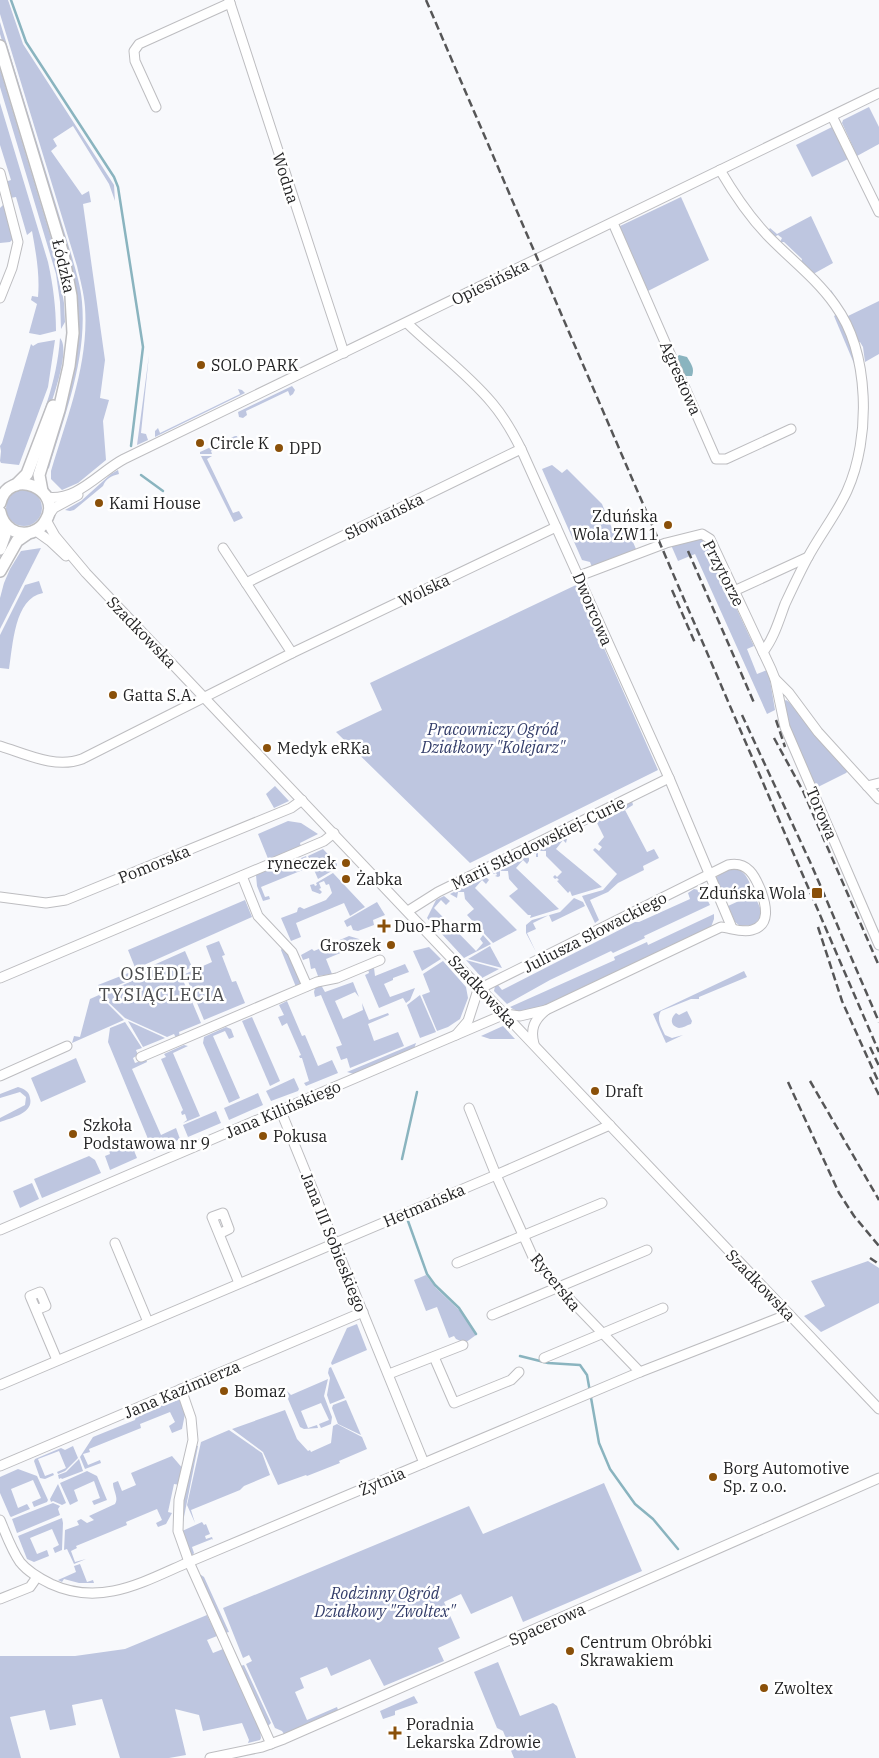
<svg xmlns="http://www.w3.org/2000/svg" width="879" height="1758" font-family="'IBM Plex Serif',serif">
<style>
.green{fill:#bec6e0}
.water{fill:#8ab4bf}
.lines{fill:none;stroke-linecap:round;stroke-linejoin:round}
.stream{stroke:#8ab4bf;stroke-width:2.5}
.minor-casing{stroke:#bdbdc0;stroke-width:11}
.major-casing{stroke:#bdbdc0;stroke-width:14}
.minor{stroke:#fff;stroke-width:9}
.major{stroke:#fff;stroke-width:11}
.rail{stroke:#565657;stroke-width:2.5;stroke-dasharray:8 4;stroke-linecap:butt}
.poi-dot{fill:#8a5009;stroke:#fff;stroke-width:2}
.labels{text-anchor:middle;stroke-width:5;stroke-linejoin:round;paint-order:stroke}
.street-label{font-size:16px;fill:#232324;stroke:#fff}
.poi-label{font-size:16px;fill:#232324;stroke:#fff;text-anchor:start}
.park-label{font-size:16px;font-style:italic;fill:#323c69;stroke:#fff}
.neighbourhood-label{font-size:18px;letter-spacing:1px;fill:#494a4c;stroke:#fff}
</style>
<rect width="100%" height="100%" fill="#f8f9fc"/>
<g class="green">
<path d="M0,0H8L23,44L114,185L115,201L109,184L73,126L53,139L57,146L51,151L82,195L89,191L91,202L83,204L105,360L100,398L109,400L103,421L106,460L78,483L62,490L51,479V471C67,417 89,364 85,307C84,293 80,279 77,266L0,14Z"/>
<path d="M0,22L72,257C76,272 81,287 82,302C87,359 65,414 49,468L46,470L72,366L63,244L0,34Z"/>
<path d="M0,69L55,251L64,303L65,322L61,329L60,302L56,274L0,87Z"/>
<path d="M0,103L48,262C53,285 56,307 56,331L40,335L29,333L37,304L31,300L32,296L38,297C40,275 36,253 32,231L27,235L16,197L10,198L5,182L11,180L0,145Z"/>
<path d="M869,107L879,127V144L857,156L842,123L843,120Z"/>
<path d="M832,127L848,159L812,177L796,145Z"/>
<path d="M681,197L709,260L646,292L618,227Z"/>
<path d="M3,205L5,206L13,239L10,242L0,243V208Z"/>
<path d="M811,216L833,263L815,273H812L801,263L802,259L784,242H780L782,238L778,235L774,237L768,231L770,228L777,234Z"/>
<path d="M831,290L848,316L879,301V354L865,362L863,347L860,342H857L830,293Z"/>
<path d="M837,314L849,337L858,373L834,316Z"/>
<path d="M60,338C75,354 36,443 28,463L25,461C41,421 57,382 60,338Z"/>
<path d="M55,340L48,387L19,465L1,463L0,461L1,451L0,446L2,443L31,344L33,346L38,343Z"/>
<path d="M149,355L141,433L146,434L148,440L137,445Z"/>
<path d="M292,386L295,390L293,394L290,396L288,391L246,411L247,415L243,418L239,417L238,412Z"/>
<path d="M238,389L242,390L245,393L155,437V431L158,428L160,433L240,394Z"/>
<path d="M235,436H237L238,439L234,444L233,441L211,451L212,454H200V452Z"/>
<path d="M201,456H212L207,459L233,513L239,511L243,518L234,522Z"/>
<path d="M552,465L562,473L567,469L602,504L613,531L626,526L636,549L592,567L590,562L582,560L542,469Z"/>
<path d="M118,470L119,474C112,476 106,478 103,486L74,510L70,511L65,510L81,501L111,474Z"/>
<circle cx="24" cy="508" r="18"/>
<path d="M699,538L706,543L754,646L747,649L757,674L767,670L770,680L775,710L767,714L695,554L678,561L671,545Z"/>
<path d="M41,548L0,629V598L4,583L10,569L21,551Z"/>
<path d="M39,581L43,593C14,598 13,646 9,669L0,668V635L25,585Z"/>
<path d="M576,585L658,770L470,863L336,732L382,710L370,683Z"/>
<path d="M786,700L789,702L832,755L848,771L846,773L816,788L788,725L783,702Z"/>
<path d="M275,786L289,801L274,808L266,794Z"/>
<path d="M632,801L633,805L625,810L647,852L654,849L659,858L643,866L644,870L618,883L608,892L590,900L599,920L595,923L582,896L603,890L617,874L593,850L595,848L599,851L602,847L598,844L604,837L595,819Z"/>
<path d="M288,821L301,823L318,834L300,843L301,847L269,861L258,834Z"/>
<path d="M562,836L567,839L566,843L563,840L556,849L602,887L572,896L570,891L568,893L557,881L559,880L557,878L555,879L553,877L555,875L557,877L562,872L546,856V851H538V857H536V853L534,854L531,851Z"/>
<path d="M323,849L337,864V868L318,879L308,856Z"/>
<path d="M524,854L529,858V861L527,864L523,860L516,868L559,909L530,918L531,915H528L509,896L518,889L509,879L508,871H500V876L498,877L495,876L497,875L496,873L494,874L491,871Z"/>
<path d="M306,856L310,867L261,887L265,897L269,896L270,899L263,901L257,886L256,875L265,871H271Z"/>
<path d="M730,868C743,867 748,878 752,889L726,901L716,878L720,873Z"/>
<path d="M333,873L365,907L350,916L344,903L296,923L301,937L291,941L281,918L297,912L298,908L300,907L304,909L326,900L332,893L329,884L326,885L324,881L319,883L321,888L319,889L322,892L320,894L312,891L310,885L314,884L315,886L317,885L316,883Z"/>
<path d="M485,876L489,880L486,884L482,880L475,888L517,930L493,943L467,915L474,909L465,899L464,892H458L457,898L450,894Z"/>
<path d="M694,889L703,891L710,905L644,936L645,938L613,953L611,951L550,980L507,1004L494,991L495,986L498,985L502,990L635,922H639L690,899L688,893Z"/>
<path d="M754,894L761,910L760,918L754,925L740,926L735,922L728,906Z"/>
<path d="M444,896L450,901L446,905L441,900L434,908L476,951L483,943L480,939L483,935L491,944L464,958L427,918L436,900Z"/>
<path d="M574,898L583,902L585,906L552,922L549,915L533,923L536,929L527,933L536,952L526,933V925L532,920L560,912Z"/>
<path d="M245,900L252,917L144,965L138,977L101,992L98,985L136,970L128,950Z"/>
<path d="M377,902L385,915L373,920L374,925L358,931L353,930L351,925L347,927L344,921Z"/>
<path d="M714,914V919L711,927L546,1005C533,1010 522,1016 510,1007L615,960L614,957L647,942L648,945Z"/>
<path d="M349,936L359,939L362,944L326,959L332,974L318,976L315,968L311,969L309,958L303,960L301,955L312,949L314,951Z"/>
<path d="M219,941L225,955L222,956L232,982L236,981L245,1003L204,1020L185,974L212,962L206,946Z"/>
<path d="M490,946L502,968L468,959Z"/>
<path d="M429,947L441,959L422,971L413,951Z"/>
<path d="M282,948L293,960L302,982L299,987H296L281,950Z"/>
<path d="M185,951L192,967L180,973L201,1023L179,1032L180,1037L176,1038L174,1034L167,1037L125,1018L102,996V994L139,978L147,968Z"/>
<path d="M466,960L499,969L482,978Z"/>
<path d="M443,961L466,987L468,998L460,1019L448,1027L437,1031L422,995L430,992L423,974Z"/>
<path d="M405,964L409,972L393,978V980L384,984L390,997L415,988L410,1000L406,1003L403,998L379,1008L365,975L369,973L368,969L372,967L374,968L375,976Z"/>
<path d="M744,971L747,977L699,997V999H691L661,1011C656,1019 661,1026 665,1035L672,1038L683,1035L666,1043L653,1014Z"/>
<path d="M353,982L359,997L355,992L335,1001L343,1019L363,1010L362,1003L369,1020L388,1013L389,1015L368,1024L374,1041L398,1032L404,1046L350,1068L347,1058L341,1060L336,1047L342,1045L321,995L315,997L314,992L315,988L321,985L325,992Z"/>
<path d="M99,995L124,1020L72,1043L74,1036L80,1037L90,999Z"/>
<path d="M420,995L436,1032L420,1038L407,1005Z"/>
<path d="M287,1001L302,1036L305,1035L318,1066L332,1060L338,1073L306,1086L304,1083L309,1081L302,1058H300L299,1056L301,1055L287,1023L282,1026L278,1017L284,1015L279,1005Z"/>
<path d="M687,1011L692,1021L691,1024C687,1025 683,1028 679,1028C670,1026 670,1018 676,1013L679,1015Z"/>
<path d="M252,1017L280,1081L270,1086L242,1021Z"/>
<path d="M128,1021L161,1036L165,1038L143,1047Z"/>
<path d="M125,1022L142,1048L136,1050L138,1055L133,1058L135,1063L146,1059L147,1062L132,1069L161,1135L176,1128L180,1139L162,1148L161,1145L155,1148L156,1150L153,1151L108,1042L110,1028Z"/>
<path d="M503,1026L515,1039H490L481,1036Z"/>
<path d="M226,1027L231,1029L234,1037L229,1039L225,1031L213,1036L240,1098L229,1103L203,1043L204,1037Z"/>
<path d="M416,1043L414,1049L354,1074L347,1072Z"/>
<path d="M184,1045L188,1046L173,1053L200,1116L183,1123L187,1120L185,1114L182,1115L181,1112L183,1110L161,1059L166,1057L164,1054Z"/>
<path d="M76,1058L86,1082L41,1102L31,1078Z"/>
<path d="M294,1078L299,1089L298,1091L271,1101L266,1091Z"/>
<path d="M18,1087C24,1089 29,1091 30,1098C34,1113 11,1118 0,1122V1118L25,1105L26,1097L20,1092L0,1098V1094Z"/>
<path d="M258,1093L263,1105L229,1120L224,1108Z"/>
<path d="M216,1111L221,1123L188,1137L183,1125Z"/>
<path d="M128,1142L131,1143L137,1158L110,1170L105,1156L110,1154L109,1150Z"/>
<path d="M89,1156L95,1160L101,1173L42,1198L34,1179Z"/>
<path d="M32,1183L39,1199L20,1208L13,1191Z"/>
<path d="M868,1261L879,1268V1303L821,1332L804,1316L825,1306L811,1281Z"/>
<path d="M426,1275L436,1288L461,1312L476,1335L465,1343L456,1339L454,1336L449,1338L437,1307L426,1311L414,1280Z"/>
<path d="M357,1324L367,1350L332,1365L331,1363L347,1328Z"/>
<path d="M331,1367L345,1398L330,1404L327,1395L330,1378L328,1373L329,1368Z"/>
<path d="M328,1379L324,1396L332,1417L331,1424L321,1428L319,1424L329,1420L321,1403L301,1411L308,1428L317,1425L318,1428L304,1429L300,1427L288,1399L289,1396L287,1391L291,1395Z"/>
<path d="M179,1398L185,1414L182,1429L172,1433L169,1426L175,1422L170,1412L140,1424L141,1428L89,1449L90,1452L83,1454L88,1465L100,1460L101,1463L85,1469L80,1457L93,1437L135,1420L136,1417Z"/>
<path d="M346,1400L361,1435L338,1424L332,1408L333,1405Z"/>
<path d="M285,1410L297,1439L308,1451L310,1450L311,1452L331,1443L333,1426L337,1424L362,1437L367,1449L339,1461L340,1463L307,1476L306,1475L278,1485L263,1452L232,1429Z"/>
<path d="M229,1430L262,1453L270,1475L244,1486L240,1490L191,1510L195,1523L187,1505L201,1442Z"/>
<path d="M195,1445L198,1446L183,1522H179L180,1511Z"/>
<path d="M73,1446L78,1458L65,1471L58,1474L57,1472L66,1468L59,1451L38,1459L45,1476L53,1473L54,1475L45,1479L40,1478L34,1461L35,1459L61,1448L65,1450Z"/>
<path d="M172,1456L184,1470L180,1485L174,1484L168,1512L172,1513L166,1524L158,1527L156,1523L162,1520L157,1509L126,1522L127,1525L76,1546L77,1548L71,1551L75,1562L86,1559L74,1564L67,1549L64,1550L65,1530L79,1525L77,1521L81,1519L87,1523L94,1520L89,1516L115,1504C119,1497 113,1491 113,1483L118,1481L122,1491L136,1485L131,1473Z"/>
<path d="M79,1459L83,1471L62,1479L61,1478L59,1479L58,1475L66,1472Z"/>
<path d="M18,1469L37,1476L48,1500L47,1502L34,1507L32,1502L41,1498L33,1480L11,1489L18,1508L27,1504L30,1509L11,1517L10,1516L0,1493V1477Z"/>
<path d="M87,1471L97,1476L107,1500L94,1505L92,1501L100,1498L94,1481L74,1490L78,1501L70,1505L60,1483Z"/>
<path d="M604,1483L642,1571L523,1622L512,1596L471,1614L461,1594L444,1602L460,1638L438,1648L444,1661L384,1686L370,1659L331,1676L327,1667L300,1678L304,1688L295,1692L307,1720L337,1707L338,1710L284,1734L282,1731L275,1728L246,1664L252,1661L249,1655L243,1658L223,1608L469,1506L483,1534Z"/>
<path d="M58,1484L66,1503L62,1505L53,1501L51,1502L50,1499Z"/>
<path d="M53,1503L60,1506L58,1509L60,1515L17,1533L12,1519Z"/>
<path d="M62,1518L63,1523L62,1550L55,1553L53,1548L59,1545L52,1529L30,1538L37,1554L47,1550L49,1556L34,1562L27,1559L18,1536Z"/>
<path d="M202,1522L204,1525L206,1524L210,1534L205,1536L206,1539L212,1537L213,1540L212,1539L192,1547L194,1553L192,1556H190L180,1532Z"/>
<path d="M80,1564L87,1582L93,1580L94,1583H79L64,1579L62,1582L58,1580L76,1572L74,1566Z"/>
<path d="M201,1575L204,1577L229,1632L225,1633L199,1576Z"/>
<path d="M207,1615L217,1636L207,1640L213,1653L223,1649L260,1730L261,1738L260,1740L248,1743L249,1740L242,1723L203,1731L199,1715L175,1709L186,1755L169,1758H120L102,1699L72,1705L76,1725L50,1730L45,1710L10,1717L21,1758H0V1656H75L125,1649Z"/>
<path d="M498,1662L520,1716L553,1703L557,1706L576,1758H514L503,1731L497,1728L474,1672Z"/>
<path d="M244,1665L271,1723L267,1727L240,1666Z"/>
<path d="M414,1696L418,1703L395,1711V1715L383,1719L380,1711Z"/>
</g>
<path class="water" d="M679,355L687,357C691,364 695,368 692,376H684L676,358Z"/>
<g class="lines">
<g class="stream">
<path d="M11,0L26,42L114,177L118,187L143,347L131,446"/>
<path d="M141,475L163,491"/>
<path d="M402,1159L417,1092"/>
<path d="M408,1221L427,1274L435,1285L459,1308L476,1334"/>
<path d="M520,1356L548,1363L580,1365L587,1375L599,1443L610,1469L635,1504L653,1519L678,1549"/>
</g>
<g class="minor-casing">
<g id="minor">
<path d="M229,0L344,353"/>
<path d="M156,107L135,61L134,51L139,44L230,3"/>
<path d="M832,116L879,212"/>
<path d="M720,170C734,194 748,215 767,235C789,258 816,278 835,305C870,353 871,438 847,491C836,515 819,536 807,559C799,574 792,589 785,604C779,620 774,638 763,652"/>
<path d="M0,173L18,242L12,268L0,298"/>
<path d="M613,223L716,459H726L791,429"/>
<path d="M407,323C435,350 467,373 492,403C504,417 513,433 521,449L669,778L732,928"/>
<path d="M46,497C77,502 99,472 124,459L879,93"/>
<path d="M48,516L54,508L78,495"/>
<path d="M46,520L55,536L86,573L879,1409"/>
<path d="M36,531L50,541L66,556"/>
<path d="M223,548L292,653"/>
<path d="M579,576L666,543L702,534L710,539L771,669L775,679L785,727L879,945"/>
<path d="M246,583L521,449"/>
<path d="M734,591L808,557"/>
<path d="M775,679L789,693L818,732L879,799"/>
<path d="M0,746C26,754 55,769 82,759L292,653L556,527"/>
<path d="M867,786L879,783"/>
<path d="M242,876L258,916L292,952L307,986"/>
<path d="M0,897L46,903L66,900L291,808L302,800"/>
<path d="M408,911L438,892L669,778"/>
<path d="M0,978L324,841L334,833"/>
<path d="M456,1035L468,1021L477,993L487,985L728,865C748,861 755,876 761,891C766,905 771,925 752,930C742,933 731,928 721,927L546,1010L520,1016L505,1014"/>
<path d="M534,1044C530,1029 534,1020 546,1010"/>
<path d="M141,1057L317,982L337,978L380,960"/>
<path d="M0,1076L67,1046"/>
<path d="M469,1108L496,1175L533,1257L558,1287L640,1372"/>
<path d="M280,1109L424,1463"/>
<path d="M0,1230L505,1014"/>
<path d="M219,1234L229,1229L223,1213L212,1217L239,1283"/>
<path d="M115,1243L148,1322"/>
<path d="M457,1263L602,1203"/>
<path d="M36,1310L46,1306L40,1292L30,1296L57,1360"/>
<path d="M492,1315L647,1250"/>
<path d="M434,1357L454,1403L511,1380L519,1372"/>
<path d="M544,1358L663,1308"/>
<path d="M389,1374L463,1345"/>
<path d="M0,1385L496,1175L610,1125"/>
<path d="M181,1389L191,1418L193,1440L179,1500L178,1531L189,1562L271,1744"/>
<path d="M0,1466L363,1312"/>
<path d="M0,1520C6,1534 11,1549 20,1562C28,1572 39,1578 51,1584C101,1607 143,1582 189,1562L640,1372L789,1314"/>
<path d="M0,1599L30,1587L37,1577"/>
<path d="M210,1758L262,1747L284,1739L879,1478"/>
</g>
</g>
<g class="major-casing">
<g id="major">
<path d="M0,46L63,254L71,296L73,333L69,366L59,410L39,475L42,491"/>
<path d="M16,485L27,474L53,406"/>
<path d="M0,503C9,466 64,489 46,520C43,526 38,530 32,532C17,537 3,527 0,512"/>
<path d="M0,549L5,535L2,520"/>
<path d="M0,571L17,541L27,534"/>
</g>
</g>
<use href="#minor" class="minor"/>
<use href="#major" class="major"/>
<g class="rail">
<path d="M426,0L879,1052"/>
<path d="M688,551L755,705"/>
<path d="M672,590L695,643"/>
<path d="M742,715L811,864L879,1022"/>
<path d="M776,720L785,747"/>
<path d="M774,738L803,791L879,966"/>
<path d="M818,927L842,1001L879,1083"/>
<path d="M870,1047L879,1066"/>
<path d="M870,1077L879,1095"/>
<path d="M810,1081L879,1200"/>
<path d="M788,1082L839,1193L854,1216L879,1246"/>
<path d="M870,1258L879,1264"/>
</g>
</g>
<g class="poi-dot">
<circle cx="201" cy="365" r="5"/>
<circle cx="200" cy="443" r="5"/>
<circle cx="279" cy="448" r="5"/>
<circle cx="99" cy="503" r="5"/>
<circle cx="668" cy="525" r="5"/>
<circle cx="113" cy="695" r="5"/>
<circle cx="267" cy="748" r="5"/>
<circle cx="346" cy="863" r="5"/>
<circle cx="346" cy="879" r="5"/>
<rect x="811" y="887" width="12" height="12" rx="2.5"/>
<path d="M381.5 918.5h5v5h5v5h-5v5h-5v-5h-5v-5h5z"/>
<circle cx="391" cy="945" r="5"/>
<circle cx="595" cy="1091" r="5"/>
<circle cx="73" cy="1134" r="5"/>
<circle cx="263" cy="1136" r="5"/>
<circle cx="224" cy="1391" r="5"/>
<circle cx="713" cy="1477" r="5"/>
<circle cx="570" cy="1651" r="5"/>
<circle cx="764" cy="1688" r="5"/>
<path d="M392.5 1725.5h5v5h5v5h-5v5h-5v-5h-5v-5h5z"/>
</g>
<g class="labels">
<g class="street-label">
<text transform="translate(286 178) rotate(72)" y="6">Wodna</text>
<text transform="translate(64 266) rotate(77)" y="6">Łódzka</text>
<text transform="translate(490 282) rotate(-26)" y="6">Opiesińska</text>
<text transform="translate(681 378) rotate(66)" y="6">Agrestowa</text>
<text transform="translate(384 516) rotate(-26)" y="6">Słowiańska</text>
<text transform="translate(724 573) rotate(63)" y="6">Przytorze</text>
<text transform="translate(424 590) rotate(-25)" y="6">Wolska</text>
<text transform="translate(593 609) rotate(67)" y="6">Dworcowa</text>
<text transform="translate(142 632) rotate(46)" y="6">Szadkowska</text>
<text transform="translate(822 813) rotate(67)" y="6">Torowa</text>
<text transform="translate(538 843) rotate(-26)" y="6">Marii Skłodowskiej-Curie</text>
<text transform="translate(154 864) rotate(-22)" y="6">Pomorska</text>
<text transform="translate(595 932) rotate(-27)" y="6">Juliusza Słowackiego</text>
<text transform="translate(483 991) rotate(47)" y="6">Szadkowska</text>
<text transform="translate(283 1109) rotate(-23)" y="6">Jana Kilińskiego</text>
<text transform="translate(424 1205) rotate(-23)" y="6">Hetmańska</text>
<text transform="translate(334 1242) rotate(68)" y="6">Jana III Sobieskiego</text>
<text transform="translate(556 1282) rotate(51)" y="6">Rycerska</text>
<text transform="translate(761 1285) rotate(46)" y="6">Szadkowska</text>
<text transform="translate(182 1389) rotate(-23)" y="6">Jana Kazimierza</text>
<text transform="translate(382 1481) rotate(-23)" y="6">Żytnia</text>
<text transform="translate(547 1624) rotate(-24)" y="6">Spacerowa</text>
</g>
<g class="poi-label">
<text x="211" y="371">SOLO PARK</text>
<text x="210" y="449">Circle K</text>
<text x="289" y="454">DPD</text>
<text x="109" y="509">Kami House</text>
<text x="658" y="522" text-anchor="end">Zduńska<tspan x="658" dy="18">Wola ZW11</tspan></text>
<text x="123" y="701">Gatta S.A.</text>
<text x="277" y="754">Medyk eRKa</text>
<text x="336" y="869" text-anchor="end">ryneczek</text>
<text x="356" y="885">Żabka</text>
<text x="806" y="899" text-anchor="end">Zduńska Wola</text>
<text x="394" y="932">Duo-Pharm</text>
<text x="381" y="951" text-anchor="end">Groszek</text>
<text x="605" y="1097">Draft</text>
<text x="83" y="1131">Szkoła<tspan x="83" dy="18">Podstawowa nr 9</tspan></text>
<text x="273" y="1142">Pokusa</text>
<text x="234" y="1397">Bomaz</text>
<text x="723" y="1474">Borg Automotive<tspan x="723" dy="18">Sp. z o.o.</tspan></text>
<text x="580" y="1648">Centrum Obróbki<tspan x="580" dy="18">Skrawakiem</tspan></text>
<text x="774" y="1694">Zwoltex</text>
<text x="406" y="1730">Poradnia<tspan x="406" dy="18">Lekarska Zdrowie</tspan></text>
</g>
<g class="park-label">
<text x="493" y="735">Pracowniczy Ogród<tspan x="493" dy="18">Działkowy "Kolejarz"</tspan></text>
<text x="385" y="1599">Rodzinny Ogród<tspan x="385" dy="18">Działkowy "Zwoltex"</tspan></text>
</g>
<g class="neighbourhood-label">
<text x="162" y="980">OSIEDLE<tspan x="162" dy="21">TYSIĄCLECIA</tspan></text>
</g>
</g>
</svg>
